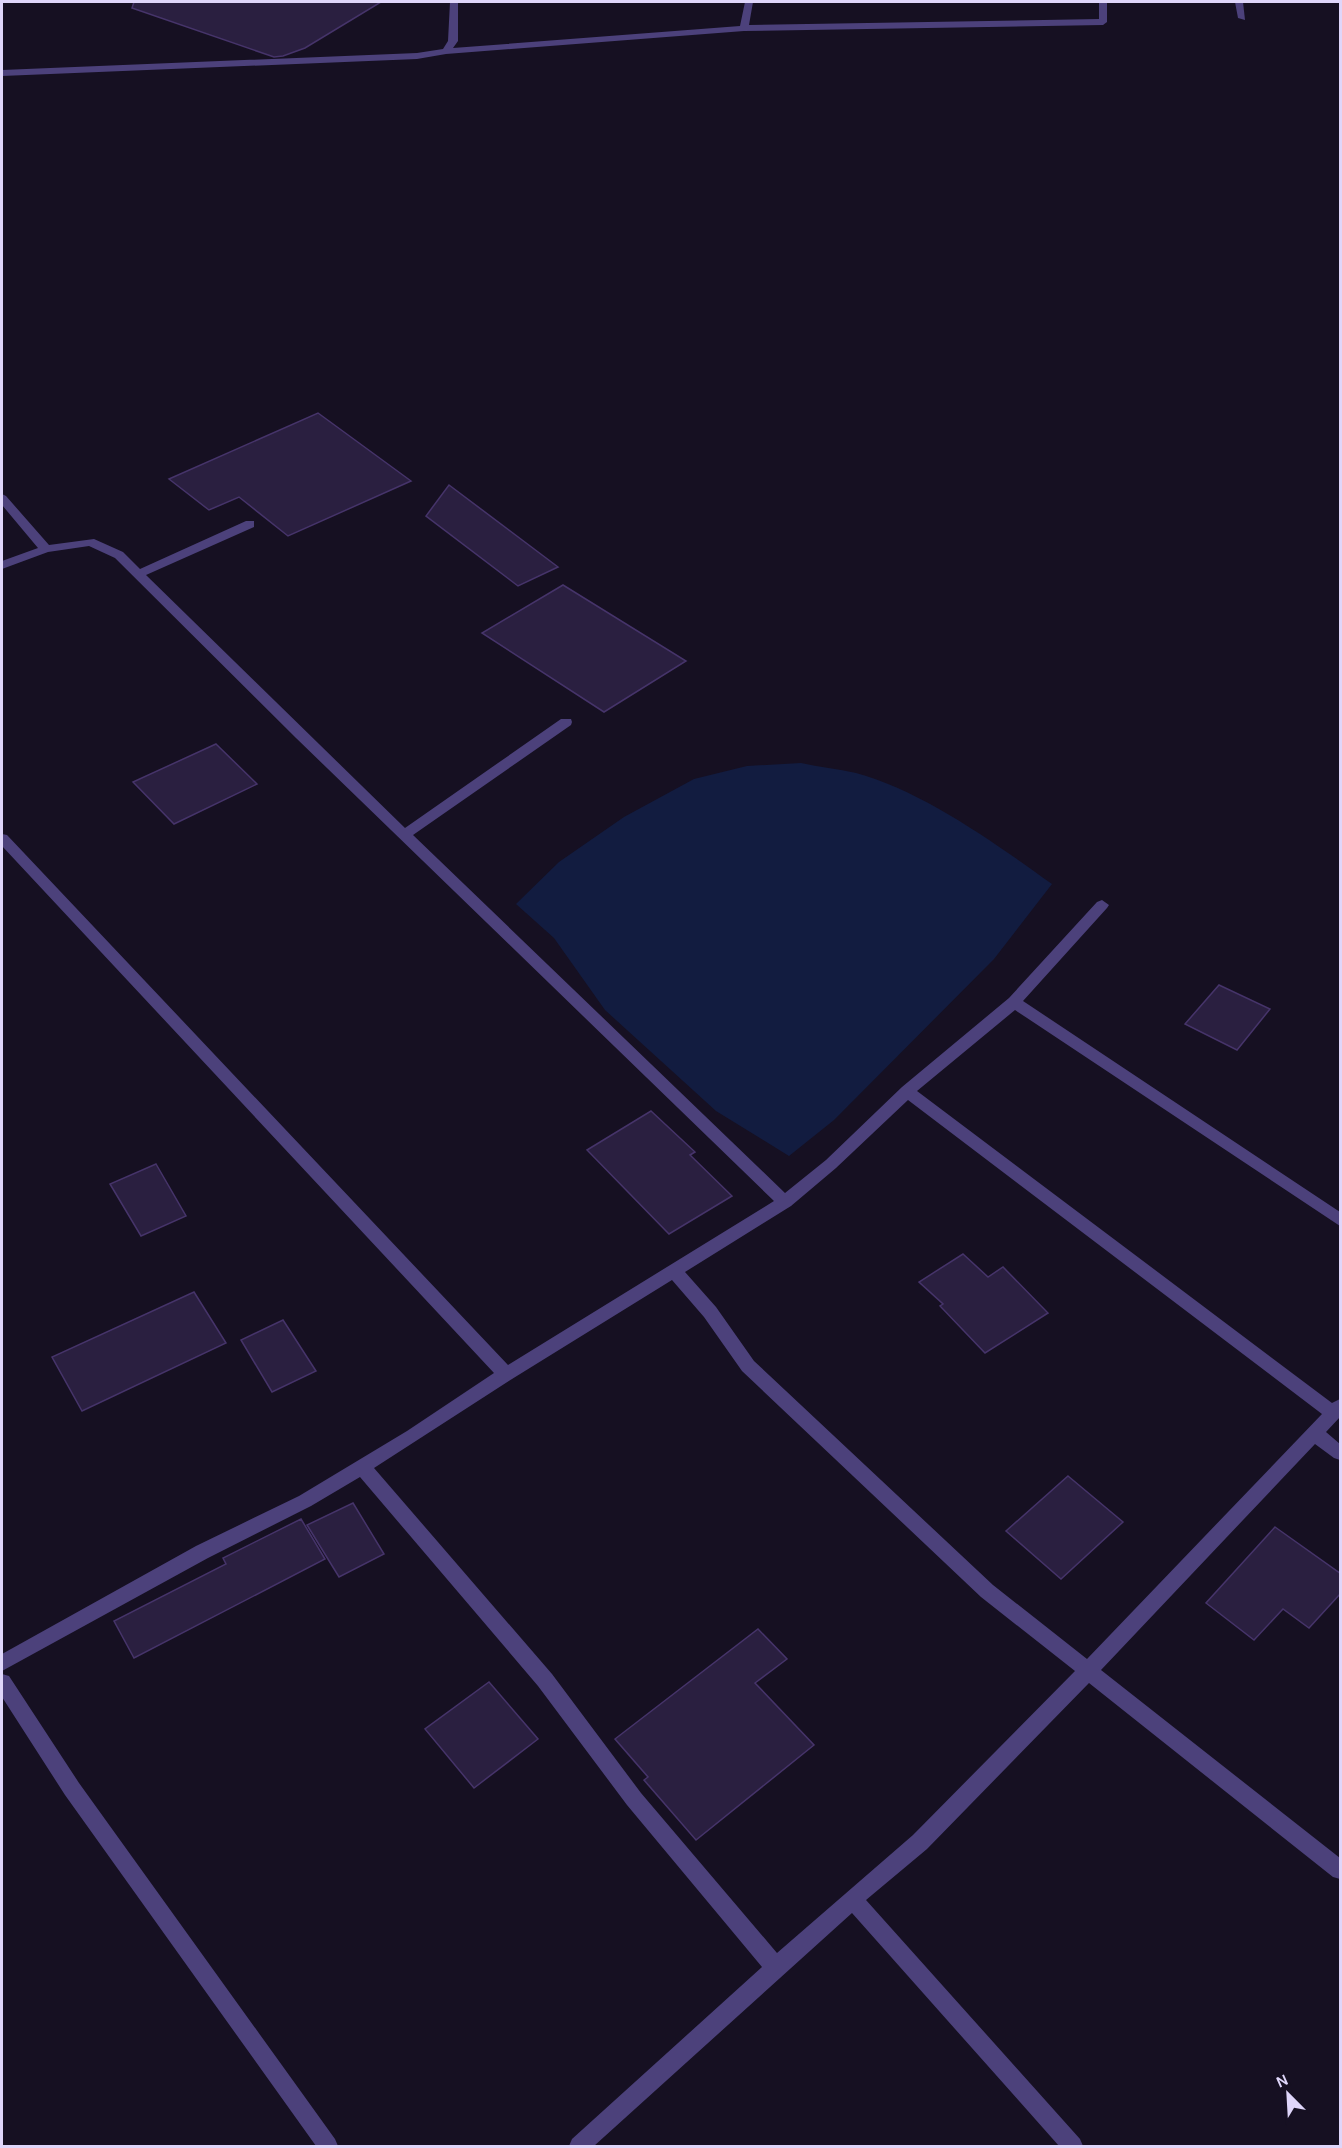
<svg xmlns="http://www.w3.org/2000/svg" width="1342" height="2148" font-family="Karla,sans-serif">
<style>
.water{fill:#121c40}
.building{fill:#2a1f40;stroke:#46346a;stroke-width:1.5}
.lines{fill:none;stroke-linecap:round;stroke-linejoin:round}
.street{fill:#4c417b;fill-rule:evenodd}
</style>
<rect width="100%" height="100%" fill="#161022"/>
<path class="water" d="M801,763C819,767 838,769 856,773C923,791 996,844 1052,884L994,959L834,1120L789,1156L716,1111L605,1010L554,938L516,904L559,862L624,817L694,779L747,766Z"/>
<g class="building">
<path d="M134,2H381L305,48L283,56L274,57L132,8Z"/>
<path d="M318,413L411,481L288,536L239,497L209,510L169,479Z"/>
<path d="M449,485L558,567L518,586L426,516Z"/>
<path d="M563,585L686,661L604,712L482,633Z"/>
<path d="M216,744L257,784L174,824L133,782Z"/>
<path d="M1219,985L1270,1009L1237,1050L1185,1024Z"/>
<path d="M651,1111L695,1152L690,1155L732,1196L669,1234L587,1150Z"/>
<path d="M156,1164L186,1216L141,1236L110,1184Z"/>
<path d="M963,1254L988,1277L1003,1267L1048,1313L985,1353L940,1306L943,1304L919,1282Z"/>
<path d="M194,1292L226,1343L82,1411L52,1357Z"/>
<path d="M283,1320L316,1371L272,1392L241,1340Z"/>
<path d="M1068,1476L1123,1522L1061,1579L1006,1531Z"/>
<path d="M353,1503L384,1554L339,1577L307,1525Z"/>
<path d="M301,1519L325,1559L134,1658L114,1621L226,1564L223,1558Z"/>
<path d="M1275,1527L1341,1574V1593L1309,1628L1283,1609L1254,1640L1206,1603Z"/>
<path d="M758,1629L787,1659L755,1683L814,1745L696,1840L644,1780L648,1777L615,1739Z"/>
<path d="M489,1682L538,1739L474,1788L425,1729Z"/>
</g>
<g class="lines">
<g class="street">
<path d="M450,2H458V41L453,48L740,26L745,2H753L749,25L1099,19V2H1107V22L1103,25L744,31L446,54L417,59L2,76V70L417,53L443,49L448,41Z"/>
<path d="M1235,2H1243L1245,20L1238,18Z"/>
<path d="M2,494L6,496L49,545L94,539L123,552L140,569L246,521H254V527L146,575L405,828L561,719H571L572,722L571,725L413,835L785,1193L826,1160L902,1087L1009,998L1097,902L1102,900L1109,905L1107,908L1023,1001L1340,1212V1226L1015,1010L917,1091L1332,1403L1340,1399V1417L1326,1432L1340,1444V1460L1334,1458L1315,1444L1101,1670L1340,1858V1879L1333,1877L1089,1683L927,1849L866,1900L1080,2139L1083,2146H1059L852,1913L594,2146H569L572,2139L762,1967L627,1805L538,1686L360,1477L311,1506L208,1558L2,1671V1654L196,1546L299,1496L407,1431L494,1373L2,846V834L7,835L508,1365L774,1201L296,738L115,558L89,546L48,552L2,569V561L38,548L2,505ZM908,1100L1322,1414L1087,1659L993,1585L754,1361L716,1307L685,1272L791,1206L836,1168ZM672,1280L704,1317L742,1371L981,1597L1075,1671L913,1835L777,1953L641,1793L552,1674L374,1468L512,1379Z"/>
<path d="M2,1674L9,1676L79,1783L335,2139L338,2146H316L65,1795L2,1697Z"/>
</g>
</g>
<rect width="1342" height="2148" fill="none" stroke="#dfd6fa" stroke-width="6"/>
<g transform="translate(1288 2094) rotate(336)" stroke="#161022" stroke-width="4.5" paint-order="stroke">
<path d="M0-4.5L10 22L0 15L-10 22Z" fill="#dfd6fa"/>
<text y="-9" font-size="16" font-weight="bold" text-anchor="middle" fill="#dfd6fa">N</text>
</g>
</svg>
